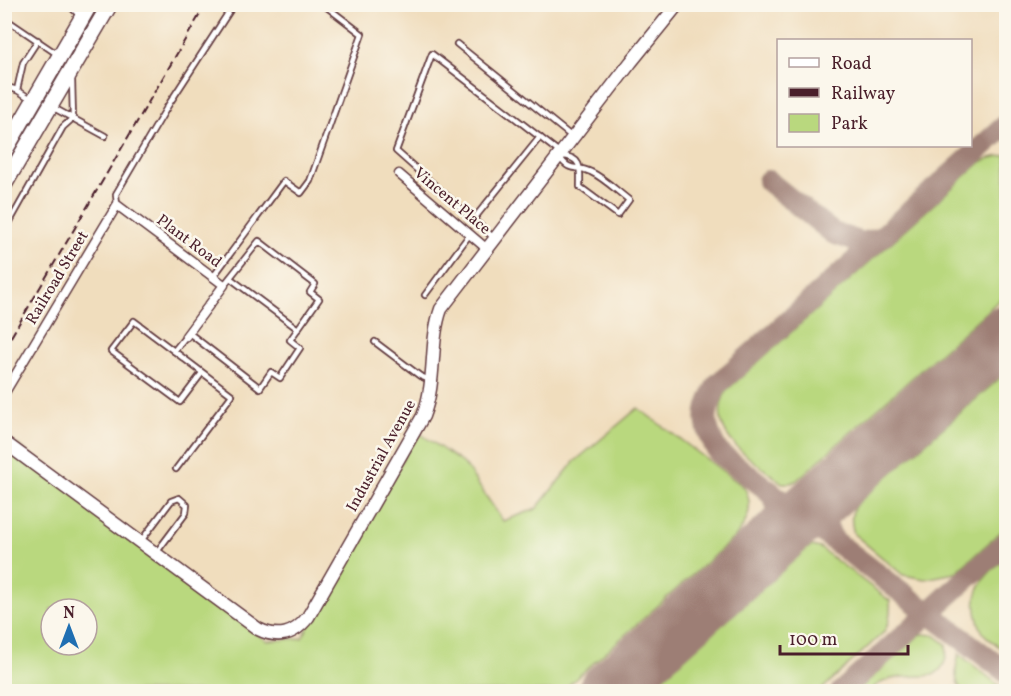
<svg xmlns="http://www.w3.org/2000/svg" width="1011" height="696" font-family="Vollkorn,serif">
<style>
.green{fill:#b9d87e;stroke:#827c54;stroke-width:1.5;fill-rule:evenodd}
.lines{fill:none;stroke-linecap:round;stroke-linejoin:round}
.taxiway{stroke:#9d7e74;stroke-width:22}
.runway{stroke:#9d7e74;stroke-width:57}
.lane-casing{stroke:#633c41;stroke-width:8}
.street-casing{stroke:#633c41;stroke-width:11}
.secondary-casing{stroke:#633c41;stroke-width:15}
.highway-casing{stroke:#633c41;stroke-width:18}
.lane{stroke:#fff;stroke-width:4.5}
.street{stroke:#fff;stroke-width:8}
.secondary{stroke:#fff;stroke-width:12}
.highway{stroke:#fff;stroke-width:15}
.rail{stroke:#4a1f2b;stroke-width:2;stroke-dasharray:9 4.5;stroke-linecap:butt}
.labels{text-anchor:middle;stroke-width:5;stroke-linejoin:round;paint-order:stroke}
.street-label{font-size:16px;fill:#4a1f2b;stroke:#fbf7ec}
</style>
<rect width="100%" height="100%" fill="#fbf7ec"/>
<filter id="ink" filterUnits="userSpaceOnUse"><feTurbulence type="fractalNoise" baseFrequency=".0167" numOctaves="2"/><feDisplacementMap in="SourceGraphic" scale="12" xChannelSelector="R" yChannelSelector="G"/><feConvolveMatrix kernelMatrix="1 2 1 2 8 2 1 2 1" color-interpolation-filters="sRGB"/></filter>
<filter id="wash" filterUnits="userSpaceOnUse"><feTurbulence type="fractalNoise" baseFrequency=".008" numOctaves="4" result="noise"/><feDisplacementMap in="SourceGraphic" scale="24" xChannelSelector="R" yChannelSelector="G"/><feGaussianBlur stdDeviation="1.35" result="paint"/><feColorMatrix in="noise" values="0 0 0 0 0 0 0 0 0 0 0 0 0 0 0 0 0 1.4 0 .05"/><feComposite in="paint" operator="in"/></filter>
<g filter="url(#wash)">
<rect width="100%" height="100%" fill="#f0ddbd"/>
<g class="green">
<path d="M1006,155V294L796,481L791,483H782C753,459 702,434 727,390L981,162L990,158Z"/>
<path d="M1006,373V527L955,573L925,579L903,575L854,534C851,523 850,514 856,504Z"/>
<path d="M638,408L744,487C754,505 749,520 736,536L562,691H5L4,444L18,445L267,641L302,638L418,432L465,465L503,521L536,509L574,462ZM51,609H87V645H51Z"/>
<path d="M812,546L820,548L890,601C891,613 890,622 884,632L820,691H646L805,549Z"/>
<path d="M1006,557V652C999,646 990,641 984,634C979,628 978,620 976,612C972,586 989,572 1006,557Z"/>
<path d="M922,634L934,635L946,644C948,656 945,669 933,675C908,678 890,673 869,691H855L916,637Z"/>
<path d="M959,654L1006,691L964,692C953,682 955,668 959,654Z"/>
</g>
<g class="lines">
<g class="taxiway">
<path d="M1006,125L717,385C703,414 702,423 718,452L1006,672"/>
<path d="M768,181L833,233L862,243L882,237"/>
<path d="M769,491C781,508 783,523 773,542"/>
<path d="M833,539C821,520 825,505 835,487"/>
<path d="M841,692L1006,543"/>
</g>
<path class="runway" d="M606,692L1006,333"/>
</g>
</g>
<g filter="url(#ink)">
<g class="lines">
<g class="lane-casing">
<g id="lane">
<path d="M68,4L79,15"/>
<path d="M4,18L57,54"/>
<path d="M457,44L571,136"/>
<path d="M72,79L73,118"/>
<path d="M4,86L17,90L31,99"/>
<path d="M17,90L23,63L38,40"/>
<path d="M52,107L105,136"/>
<path d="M559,156C570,174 576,164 591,172C604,178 617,191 629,200L618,215L580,187C580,170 583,157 562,156"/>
<path d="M117,205L116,194L169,104L234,4"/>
<path d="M473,220L540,137"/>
<path d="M4,232L63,127L73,118"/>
<path d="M494,238L396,151L432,54L559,152"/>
<path d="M213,277L284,181L301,193L310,181L362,34L323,4"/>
<path d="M230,278L298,329"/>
<path d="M425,295L470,234"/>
<path d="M189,333L260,388L271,372L280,378L300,348L290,340L319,299L310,292L315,284L259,241L224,285"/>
<path d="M375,342L420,376L430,380"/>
<path d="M174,351L134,321L111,351L180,402L202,373"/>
<path d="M176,469L232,395L174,351L186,336"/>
<path d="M141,541L171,501L179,498L187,505L186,513L156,553"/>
</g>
</g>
<g class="street-casing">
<g id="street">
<path d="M399,174L487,249"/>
<path d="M4,394L117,205L224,285L186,336"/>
</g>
</g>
<g class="secondary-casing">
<path id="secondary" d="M4,442L258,629C278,639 294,635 308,617L423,416C437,381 429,342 441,309L631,62L678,4"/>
</g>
<g class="highway-casing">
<g id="highway">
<path d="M4,152L90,4"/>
<path d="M4,185L110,4"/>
</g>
</g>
<use href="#lane" class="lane"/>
<use href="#street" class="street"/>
<use href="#secondary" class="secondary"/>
<use href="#highway" class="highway"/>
<path class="rail" d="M4,349L206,4"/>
</g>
</g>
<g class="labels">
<g class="street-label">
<text transform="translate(453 200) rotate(40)" y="6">Vincent Place</text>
<text transform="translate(190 240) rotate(37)" y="6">Plant Road</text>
<text transform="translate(56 277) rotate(-59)" y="6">Railroad Street</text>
<text transform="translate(380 455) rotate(-61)" y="6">Industrial Avenue</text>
</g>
</g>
<rect width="1011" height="696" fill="none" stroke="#fbf7ec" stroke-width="24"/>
<rect x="777" y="39" width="195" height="108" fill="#fbf7ec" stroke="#b4a19f" stroke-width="1.5"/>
<rect x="789" y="58" width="30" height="9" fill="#ffffff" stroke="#b4a19f" stroke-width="1.5"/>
<text x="831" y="69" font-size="18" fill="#4a1f2b">Road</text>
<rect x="789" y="88" width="30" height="9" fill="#4a1f2b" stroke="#b4a19f" stroke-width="1.5"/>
<text x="831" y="99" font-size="18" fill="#4a1f2b">Railway</text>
<rect x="789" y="114" width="30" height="18" fill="#b9d87e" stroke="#b4a19f" stroke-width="1.5"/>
<text x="831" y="129" font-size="18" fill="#4a1f2b">Park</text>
<g transform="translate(69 627)"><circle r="28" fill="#fbf7ec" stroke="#b4a19f" stroke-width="1.5"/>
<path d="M0-4.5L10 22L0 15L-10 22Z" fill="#1f6fb2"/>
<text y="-9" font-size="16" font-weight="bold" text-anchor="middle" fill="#4a1f2b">N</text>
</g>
<path d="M780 645v9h128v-9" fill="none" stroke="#4a1f2b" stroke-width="3"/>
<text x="789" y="645" font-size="18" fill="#4a1f2b" stroke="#fbf7ec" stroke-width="4.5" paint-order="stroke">100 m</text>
</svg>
